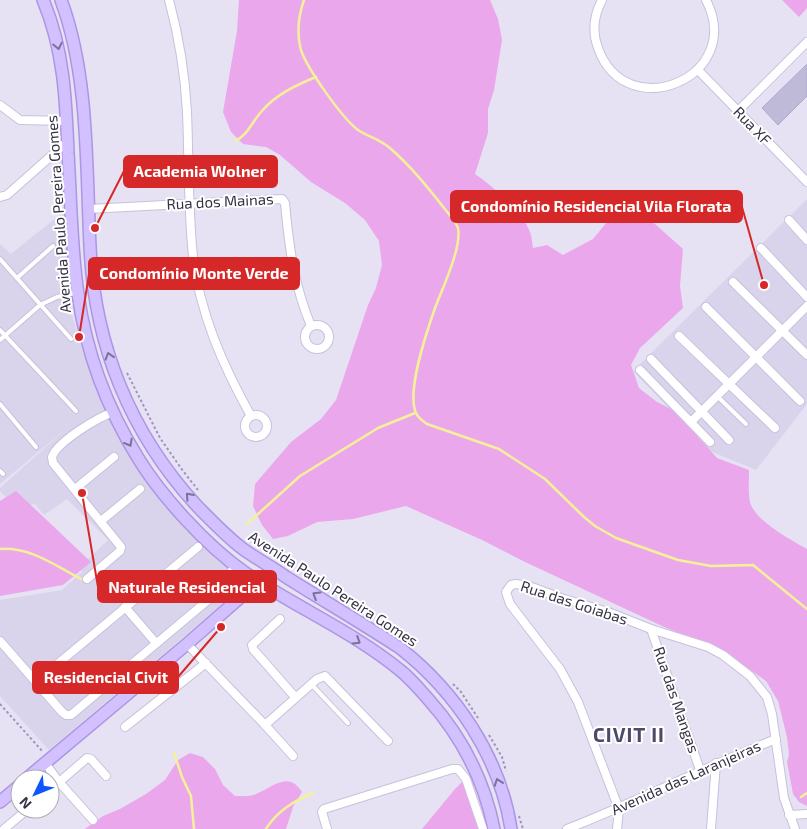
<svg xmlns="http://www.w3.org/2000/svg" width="807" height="829" font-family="'Exo 2',sans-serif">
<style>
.residential{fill:#d9d4eb}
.green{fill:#eba7eb}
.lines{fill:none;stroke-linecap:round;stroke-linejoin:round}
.stream{stroke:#f5f198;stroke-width:2.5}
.building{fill:#bebad8;stroke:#b0aad0}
.lane-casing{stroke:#c7c1dd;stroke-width:6}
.street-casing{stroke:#c7c1dd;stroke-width:10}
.secondary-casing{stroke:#ac96e3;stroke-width:14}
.path{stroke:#9d94c1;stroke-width:2;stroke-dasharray:2.5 2.5;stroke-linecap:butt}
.lane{stroke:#fff;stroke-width:4}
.street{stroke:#fff;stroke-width:8}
.secondary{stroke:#d3c0ff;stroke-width:11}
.oneway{stroke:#7c7298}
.labels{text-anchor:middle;stroke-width:4;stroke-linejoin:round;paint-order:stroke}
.street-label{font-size:15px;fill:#353244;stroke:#fff}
.district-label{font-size:20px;font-weight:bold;letter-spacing:1px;fill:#4d4968;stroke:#fff}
.leader{fill:none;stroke:#d62828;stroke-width:2}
.callout-dot{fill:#d62828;stroke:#fff;stroke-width:2}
.callout{fill:#d62828;stroke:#d62828;stroke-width:2}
.callout-label{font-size:16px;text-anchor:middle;font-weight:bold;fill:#fff}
</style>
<rect width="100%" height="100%" fill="#e6e2f3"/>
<g class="residential">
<path d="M807,199V404L756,470L710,451L633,371Z"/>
<path d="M67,209L70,308L83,352L101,398L138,462L250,581L49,750L0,696V600L62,590L82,572L79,568L108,540L67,499L44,515L34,503L20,512L0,491V488L68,427L0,484V244L11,254Z"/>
</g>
<g class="green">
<path d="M239,0H490L498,19L502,40L494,90L488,109V133L475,174C493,186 523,213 530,232C532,237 532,243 533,248L547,245L563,255L593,239L617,210L634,213L655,224L683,249L680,286L683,308L640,348L631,365L639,388L657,402L675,411L717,458L749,470C749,480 748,492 750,502C755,521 791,540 807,549V806L799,802L793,794L787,762L789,755L787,737L778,701L766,681L726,653L662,626L523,561L482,540L406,506L353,519L317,522L288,536L273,539L262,525L253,506L255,484L291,442L321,419L336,400L368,305L376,288L382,265L379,241L365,220L345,203L311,182L280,155L266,147L243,144L231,132L223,112L237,31Z"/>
<path d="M782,0H807V8L799,17Z"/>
<path d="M16,491L91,562L63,585L0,596V501Z"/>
<path d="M190,753L203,757L215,769L223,785L235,796C241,796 250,797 256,794C272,788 288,770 302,792L293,807L286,829H85L103,816L120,809L146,794L165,780L178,760Z"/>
<path d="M464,780L480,829H422L455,789Z"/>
</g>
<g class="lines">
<g class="stream">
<path d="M304,0C299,14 297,31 300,46C303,64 343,119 358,130C369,137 381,140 391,149C414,169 433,194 452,218C454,221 457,224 458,228C462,248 442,289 435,308C427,331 406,391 416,413C418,418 423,421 427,424L499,449L545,479L584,517L595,526L616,538L678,560L711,566L753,565L807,609"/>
<path d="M235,141C248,135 252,122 261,112C275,95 296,85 316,77"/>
<path d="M247,524L300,476L378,428L415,413"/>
<path d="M0,549C31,547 54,565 81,579"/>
<path d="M174,753L182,777L191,796L194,829"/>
<path d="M801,797L807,793"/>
<path d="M266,829C277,811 294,801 313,793"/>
</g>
</g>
<path class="building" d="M807,64V96L778,125L762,108Z"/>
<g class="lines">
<g class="lane-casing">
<g id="lane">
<path d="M0,259L71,339"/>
<path d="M17,278L53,246"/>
<path d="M0,330L76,411"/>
<path d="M0,340L40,305L57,297L75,293"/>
<path d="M717,396L746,424"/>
<path d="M0,404L36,447"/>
<path d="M0,471L3,474"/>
<path d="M311,684L348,723"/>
</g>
</g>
<g class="street-casing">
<g id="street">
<path d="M169,0C179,37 185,74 187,112C189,160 188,209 193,256C200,314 223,366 251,416"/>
<path d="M602,0C594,15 592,32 598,48C626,127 746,77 706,0"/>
<path d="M698,70L807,182"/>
<path d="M0,105L20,120L67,121"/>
<path d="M738,111L807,42"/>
<path d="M0,197L7,195L68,141"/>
<path d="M88,209L282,199L285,203C289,247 294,285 311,326"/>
<path d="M789,220L807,240"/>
<path d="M761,248L807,297"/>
<path d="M733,282L807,355"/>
<path d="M706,307L800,401"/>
<circle cx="317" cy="337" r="12"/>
<path d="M679,336L775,428"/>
<path d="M651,359L729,440"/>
<path d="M640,370L710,442"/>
<circle cx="256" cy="426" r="11"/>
<path d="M691,422L807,306"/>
<path d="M75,489L114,457"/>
<path d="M101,521L140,489"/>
<path d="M87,579L120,551L121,547L53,463L52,457C57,442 98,417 114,412"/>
<path d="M125,607L156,643"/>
<path d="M280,619L252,645L253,649L295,697"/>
<path d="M651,629L700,770"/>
<path d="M0,641L62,712L66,715H71L232,580V570L236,566"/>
<path d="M187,644L265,725L293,756"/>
<path d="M37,681L198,547"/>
<path d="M265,725L317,679L325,676L388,741"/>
<path d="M125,727L206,663"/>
<path d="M45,763L59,782L93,820"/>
<path d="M50,790L87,758L91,759L106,776"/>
<path d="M789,815L807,814"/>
<path d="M4,829L28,809"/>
<path d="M327,829L322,812L324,809L452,769H458L466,779L483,829"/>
<path d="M567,829C638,801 706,767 776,739"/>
<path d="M617,829L619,809L578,702L560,669L510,604L506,592L511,585L516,584L529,586L561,598L608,612L651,629L708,647L723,655L750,676L767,697L772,714L784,798L795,829"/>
<path d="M711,829L716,763"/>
</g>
</g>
<g class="secondary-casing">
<g id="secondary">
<path d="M43,0C64,49 66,101 68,153C71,200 71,247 78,294C86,352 107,408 138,458C162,497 206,545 244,572C295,607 354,632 401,671C412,680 420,690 429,700C462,737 484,780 494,829"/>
<path d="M61,0C89,75 86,166 90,246C94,344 130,433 197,506C212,521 226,536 243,549C257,559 272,567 286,577C324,601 362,623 400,648C456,692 500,757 511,829"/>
<path d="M26,779L187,644L258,582"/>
<path d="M0,802L20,785"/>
</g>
</g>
<g class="path">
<path d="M127,373L160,438L183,471L198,490"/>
<path d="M453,684L461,692L478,718"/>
<path d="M0,704L43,752"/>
<path d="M489,735L502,757L506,771"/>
<path d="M519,816L523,829"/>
</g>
<use href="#lane" class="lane"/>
<use href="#street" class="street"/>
<use href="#secondary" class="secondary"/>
</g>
<defs><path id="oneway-chevron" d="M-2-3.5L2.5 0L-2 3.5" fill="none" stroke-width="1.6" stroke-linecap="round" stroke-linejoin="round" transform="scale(1.25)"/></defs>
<g class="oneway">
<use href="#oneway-chevron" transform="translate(58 46) rotate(78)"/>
<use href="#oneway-chevron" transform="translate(109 356) rotate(-107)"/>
<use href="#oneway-chevron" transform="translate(129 443) rotate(61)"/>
<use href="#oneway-chevron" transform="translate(189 496) rotate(-132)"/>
<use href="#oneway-chevron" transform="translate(316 595) rotate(-148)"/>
<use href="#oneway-chevron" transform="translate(357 641) rotate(32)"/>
<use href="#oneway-chevron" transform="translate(498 782) rotate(-110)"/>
</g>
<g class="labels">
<g class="street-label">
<text transform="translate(752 126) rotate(46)" y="5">Rua XF</text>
<text transform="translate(220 202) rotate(-3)" y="5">Rua dos Mainas</text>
<text transform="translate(59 214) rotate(-94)" y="5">Avenida Paulo Pereira Gomes</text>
<text transform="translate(333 589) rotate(33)" y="5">Avenida Paulo Pereira Gomes</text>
<text transform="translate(574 603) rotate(18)" y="5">Rua das Goiabas</text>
<text transform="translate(676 700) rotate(71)" y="5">Rua das Mangas</text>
<text transform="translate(686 778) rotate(-24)" y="5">Avenida das Laranjeiras</text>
</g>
<g class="district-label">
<text x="629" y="742">CIVIT II</text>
</g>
</g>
<path class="leader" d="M95 228L124 171M764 285L742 207M79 337L89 274M82 493L98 587M221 627L178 677"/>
<g class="callout-dot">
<circle cx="95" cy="228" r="5"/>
<circle cx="764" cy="285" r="5"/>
<circle cx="79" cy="337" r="5"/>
<circle cx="82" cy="493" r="5"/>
<circle cx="221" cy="627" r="5"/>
</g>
<g class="callout">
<rect x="124" y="156" width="153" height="31" rx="5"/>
<rect x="451" y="191" width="291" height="31" rx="5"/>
<rect x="89" y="258" width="210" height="31" rx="5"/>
<rect x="98" y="571" width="178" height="31" rx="5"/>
<rect x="33" y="662" width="145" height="31" rx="5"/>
</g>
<g class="callout-label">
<text x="200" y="177">Academia Wolner</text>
<text x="596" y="212">Condomínio Residencial Vila Florata</text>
<text x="194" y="279">Condomínio Monte Verde</text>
<text x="187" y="593">Naturale Residencial</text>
<text x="106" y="683">Residencial Civit</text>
</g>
<g transform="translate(35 794) rotate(227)"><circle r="24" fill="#ffffff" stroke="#aeadb4"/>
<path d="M0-4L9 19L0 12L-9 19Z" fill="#0d55ff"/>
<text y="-8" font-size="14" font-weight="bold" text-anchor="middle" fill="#353244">N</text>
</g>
</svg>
